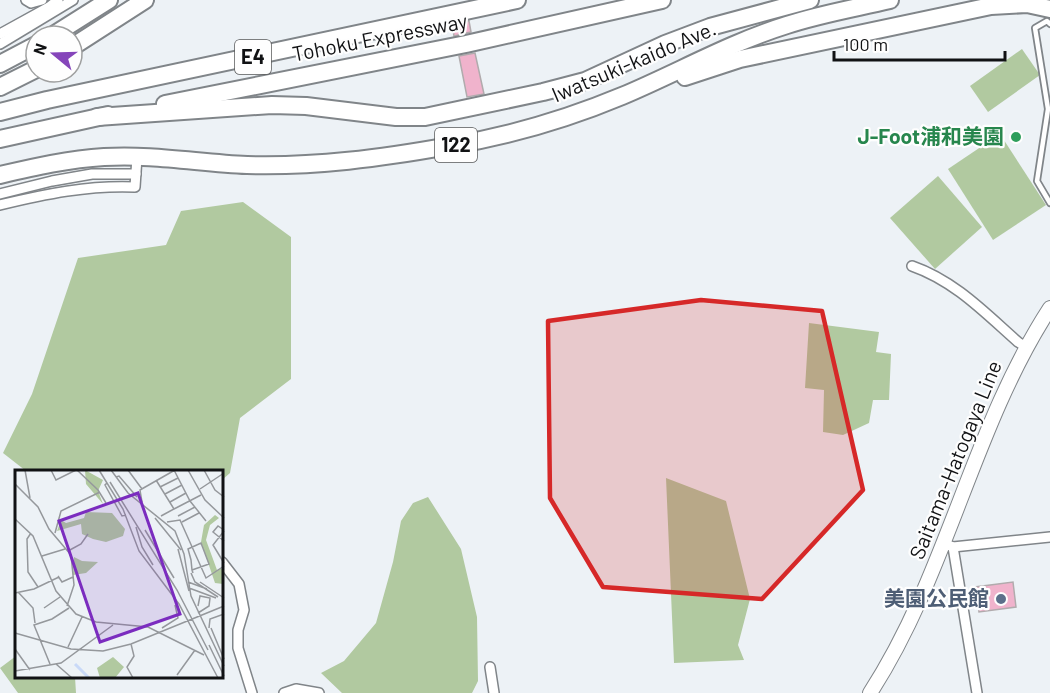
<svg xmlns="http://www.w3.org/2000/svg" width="1050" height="693" font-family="Barlow,'Noto Sans JP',sans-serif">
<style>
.green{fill:#b1c9a0}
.building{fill:#f0b3cc;stroke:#b1abad;stroke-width:1.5}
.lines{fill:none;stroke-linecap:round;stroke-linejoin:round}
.lane-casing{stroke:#808589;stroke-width:8}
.street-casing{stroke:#808589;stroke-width:12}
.secondary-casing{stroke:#808589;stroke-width:16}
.highway-casing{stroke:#808589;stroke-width:20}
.lane{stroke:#fff;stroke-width:4.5}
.street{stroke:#fff;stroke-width:9}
.secondary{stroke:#fff;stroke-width:14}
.highway{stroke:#fff;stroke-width:16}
.marked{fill:#d62828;fill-opacity:0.2;stroke:#d62828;stroke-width:4.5;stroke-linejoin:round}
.leisure-dot{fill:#2e9e5b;stroke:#fefefe;stroke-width:2}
.service-dot{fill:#5c6f8a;stroke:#fefefe;stroke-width:2}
.labels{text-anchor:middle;stroke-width:4.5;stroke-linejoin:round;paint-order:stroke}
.shield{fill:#fefefe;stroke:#58595a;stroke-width:1.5}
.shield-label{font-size:20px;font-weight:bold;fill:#111214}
.street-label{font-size:21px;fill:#111214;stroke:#fefefe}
.leisure-label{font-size:21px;font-weight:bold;fill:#27864d;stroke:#fefefe;text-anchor:end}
.service-label{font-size:21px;font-weight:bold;fill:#4e5e75;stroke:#fefefe;text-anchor:end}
.inset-river{fill:none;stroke:#c9d9f8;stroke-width:3}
.inset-road{fill:none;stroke:#95989c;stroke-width:1.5}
.view{fill:#7b2cbf;fill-opacity:0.15;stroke:#7b2cbf;stroke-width:3}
.inset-edge{fill:none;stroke:#111214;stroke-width:3}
</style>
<rect width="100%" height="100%" fill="#edf2f6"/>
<g class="green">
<path d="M1022,49L1040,75L988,112L970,86Z"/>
<path d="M1000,134L1046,205L993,240L948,169Z"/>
<path d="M938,176L982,227L935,269L890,218Z"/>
<path d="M243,202L291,237V379L240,418L230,473L222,480V471H26L3,453L32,394L78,258L166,245L181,211Z"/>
<path d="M809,323L879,332L876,352L891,354L889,400H873L869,423L843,435L823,432L824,390L805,388Z"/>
<path d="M666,478L726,501L750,599L738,645L744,660L674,663Z"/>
<path d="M428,497L461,549L477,617L478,681L472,693H342L321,673L344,661L376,623L393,562L401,521L413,503Z"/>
<path d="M16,656V676L75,677L76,693H18L0,668Z"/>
</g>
<g class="building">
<path d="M469,21L471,32L454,36L452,25Z"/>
<path d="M475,53L484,94L467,97L459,56Z"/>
<path d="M1013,582L1016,607L979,612L975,587Z"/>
</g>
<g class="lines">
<g class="lane-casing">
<path id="lane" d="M1050,24L1047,21L1035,28L1048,109L1037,181L1050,203"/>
</g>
<g class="street-casing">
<g id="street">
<path d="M26,0L31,3L42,0"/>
<path d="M0,34L49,7L58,0"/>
<path d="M0,44L73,0"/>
<path d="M0,194L52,181L92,174H136"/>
<path d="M0,205C45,194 89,185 135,187L137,157"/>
<path d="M912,266C955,281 985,313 1018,342L1026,347"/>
<path d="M948,545L953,547L1050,537"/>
<path d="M953,547L977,693"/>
<path d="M222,562L239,584L244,610L238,630V648L252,693"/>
<path d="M490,667L494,693"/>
<path d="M284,693L296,689L319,693"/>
</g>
</g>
<g class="secondary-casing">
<path id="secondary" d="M870,693C948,573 972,428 1050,308"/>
</g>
<g class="highway-casing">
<g id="highway">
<path d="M52,36L109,0"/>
<path d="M72,47L145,0"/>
<path d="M0,64L36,45"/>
<path d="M685,77L740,59L991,6L1027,4L1050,9"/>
<path d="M0,87L36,69"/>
<path d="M165,104L466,44L662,0"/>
<path d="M0,112L47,100L517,0"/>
<path d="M97,117L272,105L306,106L396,117H425L543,92L585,81L665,44L710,27L810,0"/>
<path d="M0,139L108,115"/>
<path d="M0,175C34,167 69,159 104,157C152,154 200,163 247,165C315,167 382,158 449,146C508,136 567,119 622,96C677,73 729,43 787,25C820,14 856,8 890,0"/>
</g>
</g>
<use href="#lane" class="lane"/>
<use href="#street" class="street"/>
<use href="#secondary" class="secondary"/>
<use href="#highway" class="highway"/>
</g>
<path class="marked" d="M701,300L822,311L863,490L762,599L603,587L550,498L548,321Z"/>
<circle class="leisure-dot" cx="1016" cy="137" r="6"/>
<circle class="service-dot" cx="1001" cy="599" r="6"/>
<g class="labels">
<g class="shield">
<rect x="235" y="40" width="36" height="34" rx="4.5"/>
<rect x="435" y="128" width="42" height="34" rx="4.5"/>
</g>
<g class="shield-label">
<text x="253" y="64">E4</text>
<text x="456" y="152">122</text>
</g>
<g class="street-label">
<text transform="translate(380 38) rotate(-11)" y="7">Tohoku Expressway</text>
<text transform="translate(634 62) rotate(-23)" y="7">Iwatsuki-kaido Ave.</text>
<text transform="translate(956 460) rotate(-68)" y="7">Saitama-Hatogaya Line</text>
</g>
<g class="leisure-label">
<text x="1004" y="144">J-Foot浦和美園</text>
</g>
<g class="service-label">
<text x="989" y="606">美園公民館</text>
</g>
</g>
<g transform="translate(15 470)">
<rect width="208" height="208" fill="#edf2f6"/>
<path d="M70,0L88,10L83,21L88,34L71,14ZM71,42L97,43L110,59L108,66L91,72L78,69L67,64L66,54L42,61L46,50L51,53L69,48ZM200,45L204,48L195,55L191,70L202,100L208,98V114L200,113L186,72L189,55ZM59,87L67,91L83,92L71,103L58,105ZM98,187L109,197L100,208H85L82,198Z" fill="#b1c9a0"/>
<path class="inset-river" d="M60,194L74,208"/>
<path class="inset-road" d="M10,0L15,28M36,0L41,10L61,0M62,0L83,20L91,33M84,0L108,39L124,81L164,134L203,208M96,0L113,23L160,61L169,84L176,126L209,196M113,0L127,19M159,0L175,31L191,51M173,0L190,30L209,48M189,0L200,20L209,27M101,7L104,6L122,27M141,10L159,39L146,46M95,12L162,120L193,180M92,13L90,15L107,46L111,45M0,14L23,37L34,59L56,85L59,115L52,136M145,17L163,8M185,19L209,3M150,24L167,15M127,32L125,20L160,0M155,32L171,23M159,39L186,25M163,46L180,37M140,48L166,80M0,49L18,66L41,121L61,144L81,152L133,157L189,185M152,52L165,50L191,108L209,96M167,52L184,43M121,57L127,77L138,95M130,60L159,108M209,60L203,56L198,62L209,71M209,61L198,75L209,93M16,63L12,69L13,102L23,117M40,63L46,41L85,22M163,79L174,121M53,81L66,74L73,64M27,86L50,79M177,100L194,94L186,73L173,79L176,90L177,100L178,103M176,103L180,112L203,127M43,106L47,112L58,107M173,112L192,119M185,112L209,128M174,118L201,128M3,122L18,138L20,153M0,123L19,119L44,107M183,136L185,126L195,128L194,136L183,143M29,138L45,127M147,158L163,148L160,135M194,158L195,149L209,144M196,158L209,189M0,163L56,179L88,181L116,174L209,136M116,174L119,186L112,197L118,208M194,175L209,206M53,177L67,147M0,179L15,200M35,194L19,155L37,149L54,138M41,194L57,208M0,201L46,193L98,155M162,205L180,180"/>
<path class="view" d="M123,23L165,144L85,172L44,51Z"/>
<rect width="208" height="208" class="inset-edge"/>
</g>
<g transform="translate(54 54) rotate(289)"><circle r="28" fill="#fefefe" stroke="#9fa0a0" stroke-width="1.5"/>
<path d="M0-4.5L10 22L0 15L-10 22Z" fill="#8545ba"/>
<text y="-9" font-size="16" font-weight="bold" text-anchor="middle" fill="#111214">N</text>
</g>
<path d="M834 51v9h171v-9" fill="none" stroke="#111214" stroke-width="3"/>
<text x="843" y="51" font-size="18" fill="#111214" stroke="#fefefe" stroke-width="4.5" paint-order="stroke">100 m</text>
</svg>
